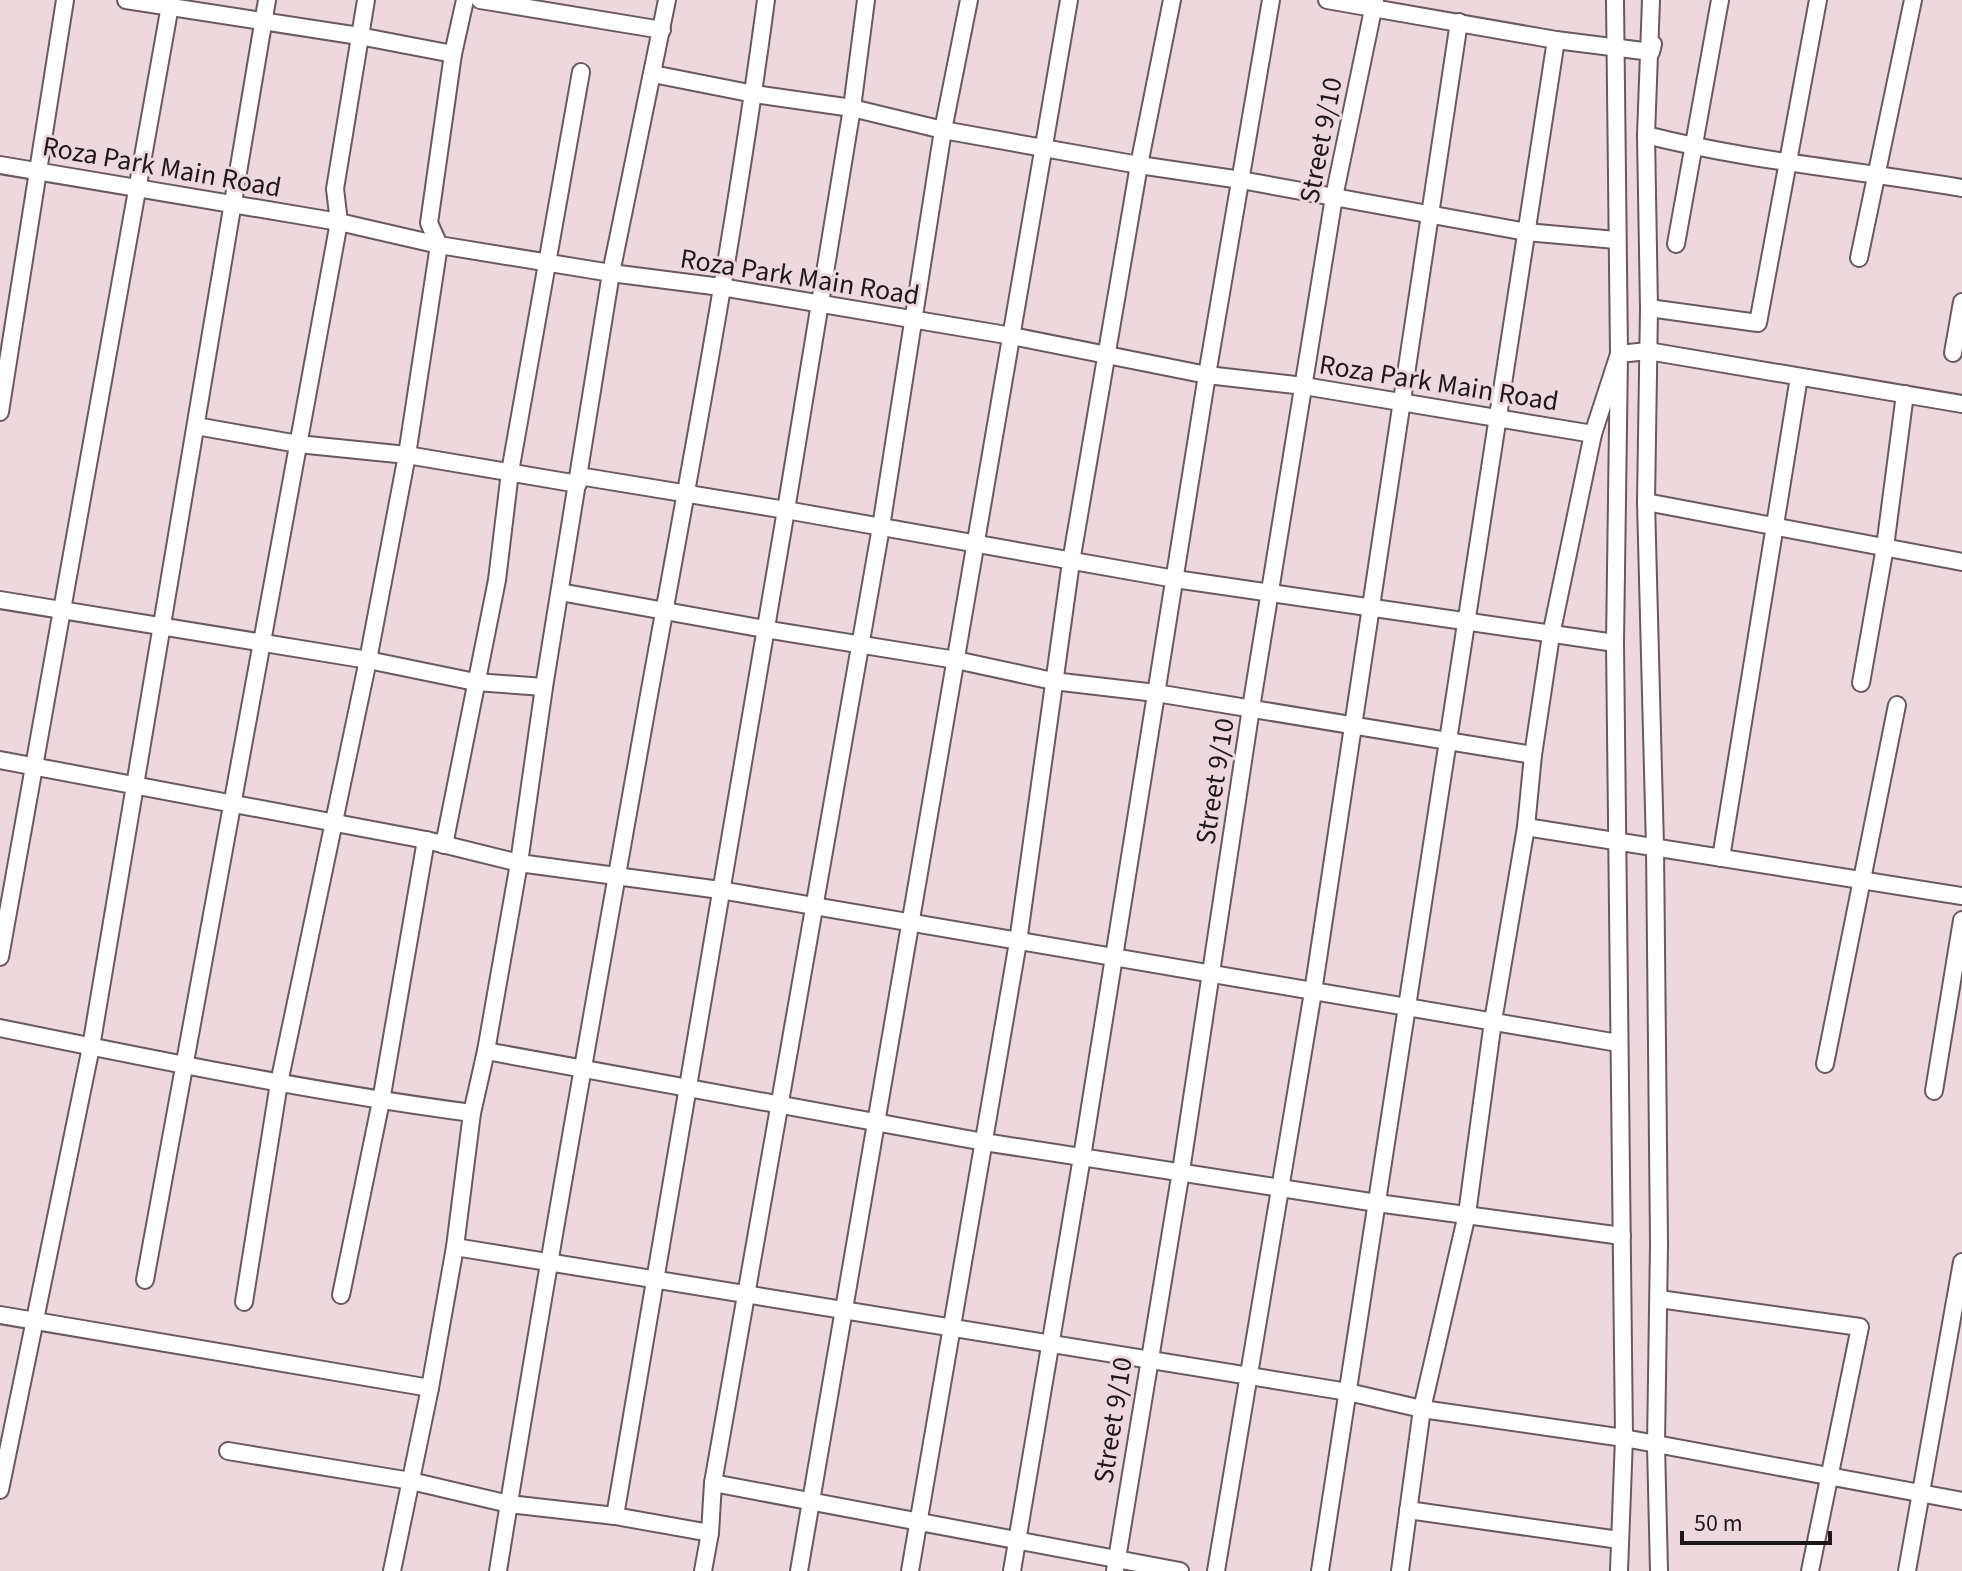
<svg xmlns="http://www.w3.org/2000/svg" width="1962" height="1571" font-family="'Source Sans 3',sans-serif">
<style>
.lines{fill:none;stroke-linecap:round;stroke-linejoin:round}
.minor-casing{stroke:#6a595e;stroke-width:20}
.minor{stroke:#fff;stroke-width:16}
.labels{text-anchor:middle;stroke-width:6;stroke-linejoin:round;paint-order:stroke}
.street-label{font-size:28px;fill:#1f181a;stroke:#edd8de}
</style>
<rect width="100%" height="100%" fill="#edd8de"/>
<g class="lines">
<g class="minor-casing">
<g id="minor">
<path d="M126,0L359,36L453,54"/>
<path d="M480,0L662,30"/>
<path d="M1327,0L1556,40L1651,52L1653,44"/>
<path d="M1651,0L1646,135L1649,308L1646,502L1655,847L1659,1244L1656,1445L1659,1571"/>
<path d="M653,74L754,94L852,108L943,130L1139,165L1241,180L1526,232L1616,240"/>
<path d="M1646,135C1749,161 1856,170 1962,188"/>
<path d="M0,165L339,222L439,245L611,273L721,287L1012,336L1207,375L1304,386L1593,434"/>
<path d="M1676,244L1720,0"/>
<path d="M1859,258L1913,0"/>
<path d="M1649,308L1758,323L1818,0"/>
<path d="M1953,353L1962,302"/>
<path d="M0,412L65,0"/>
<path d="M196,426L298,444L407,455L578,484"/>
<path d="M579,476L786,510L1175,579L1615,643"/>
<path d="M1646,502L1962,562"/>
<path d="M560,592L764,629L956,660L1053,681L1156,693L1533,755"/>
<path d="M0,600L368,660L475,682L544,687"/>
<path d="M1861,683L1885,547L1905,394"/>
<path d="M0,760L426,840L519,863L720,890L1618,1043"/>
<path d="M1526,827L1962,896"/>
<path d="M444,845L497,580L510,472L581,72"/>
<path d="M1721,858L1799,377"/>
<path d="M0,957L171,0"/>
<path d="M0,1028C157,1060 314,1092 472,1113"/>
<path d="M486,1051L984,1142L1377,1203L1622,1236"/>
<path d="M1825,1064L1897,705"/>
<path d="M1934,1091L1962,920"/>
<path d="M455,1247L1348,1392L1422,1409L1624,1438L1962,1501"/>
<path d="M145,1280L339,222L335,189L366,0"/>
<path d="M341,1295L381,1101L426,840"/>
<path d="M1659,1299L1860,1327L1810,1571"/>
<path d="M244,1302L279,1083L368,660L407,455L439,245L429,223L453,54L465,0"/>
<path d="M0,1315L430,1388"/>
<path d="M228,1451L411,1481L509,1504L615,1516L710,1533"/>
<path d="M713,1483L1180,1571"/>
<path d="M0,1490L91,1047L267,0"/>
<path d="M1408,1510L1619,1540"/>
<path d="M615,1516L786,510L852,108L866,0"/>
<path d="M392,1571L430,1388L455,1247L472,1113L486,1051L519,863L544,687L611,273L667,0"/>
<path d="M498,1571C545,1278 597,987 649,695C691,464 735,233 766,0"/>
<path d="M703,1571L710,1533L713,1483L881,527L943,130L969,0"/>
<path d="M799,1571L1069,0"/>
<path d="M910,1571L1018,942L1071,562L1139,165L1172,0"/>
<path d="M1012,1571L1082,1157L1207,375L1271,0"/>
<path d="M1115,1571L1181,1171L1251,708L1334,197L1375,0"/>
<path d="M1216,1571L1313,992L1459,22"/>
<path d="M1320,1571L1556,40"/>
<path d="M1400,1571L1422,1409L1467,1214L1493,1021L1526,827L1533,755L1551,635L1593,434L1619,354L1615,0"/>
<path d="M1619,1571L1624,1438L1615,643L1619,354L1648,351L1962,404"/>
<path d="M1907,1571L1962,1262"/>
</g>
</g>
<use href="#minor" class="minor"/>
</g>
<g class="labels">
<g class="street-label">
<text transform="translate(1320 140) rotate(-79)" y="10">Street 9/10</text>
<text transform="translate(162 166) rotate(10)" y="10">Roza Park Main Road</text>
<text transform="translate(800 276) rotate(9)" y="10">Roza Park Main Road</text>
<text transform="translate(1439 382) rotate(9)" y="10">Roza Park Main Road</text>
<text transform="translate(1214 781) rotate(-81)" y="10">Street 9/10</text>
<text transform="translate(1112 1420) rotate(-81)" y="10">Street 9/10</text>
</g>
</g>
<path d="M1682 1531v12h148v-12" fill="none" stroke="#1f181a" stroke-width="4"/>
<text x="1694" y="1531" font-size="24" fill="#1f181a" stroke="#edd8de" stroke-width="6" paint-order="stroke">50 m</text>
</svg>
